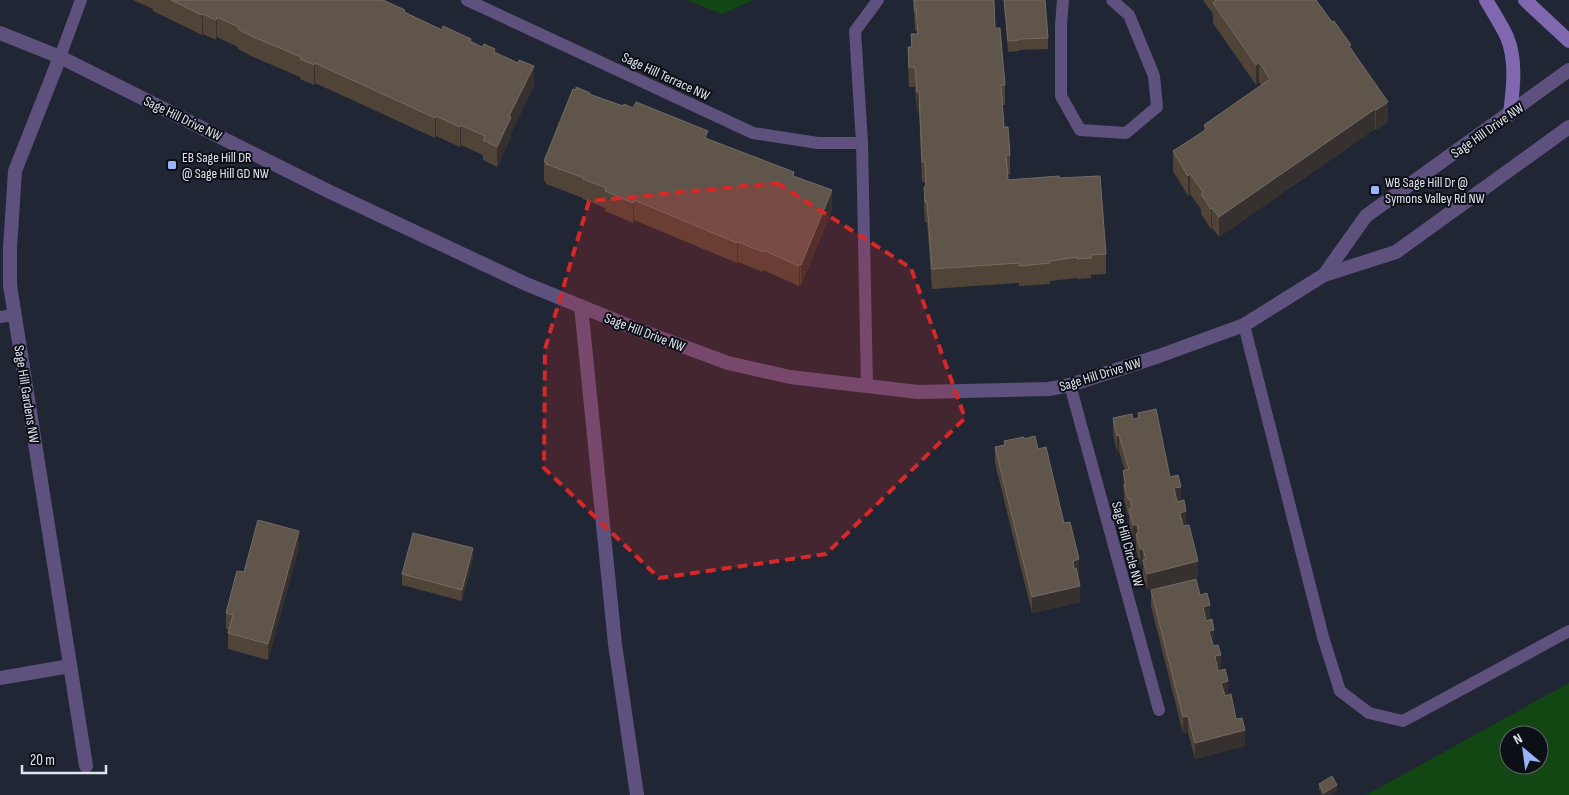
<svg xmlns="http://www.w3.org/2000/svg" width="1569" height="795" font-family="'Sofia Sans Condensed',sans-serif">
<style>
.green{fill:#124613;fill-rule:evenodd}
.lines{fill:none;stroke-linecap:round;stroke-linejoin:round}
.service{stroke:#5f517d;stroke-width:12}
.minor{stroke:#5f517d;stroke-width:14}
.tertiary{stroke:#5f517d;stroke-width:14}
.secondary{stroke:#7f68af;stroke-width:14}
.wall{fill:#504438}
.shaded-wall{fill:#36312e}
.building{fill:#5f554b;stroke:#736c65}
.marked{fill:#d62828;fill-opacity:0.2;stroke:#d62828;stroke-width:4;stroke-dasharray:10 6;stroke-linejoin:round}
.poi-dot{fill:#98b5fd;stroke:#0c0f15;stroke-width:2}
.labels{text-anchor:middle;stroke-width:4;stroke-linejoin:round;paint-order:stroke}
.street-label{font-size:14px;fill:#dfe4ee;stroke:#0c0f15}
.poi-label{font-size:14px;fill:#dfe4ee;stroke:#0c0f15;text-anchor:start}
</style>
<rect width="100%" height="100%" fill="#202634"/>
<g class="green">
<path d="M687,0H753L722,14Z"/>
<path d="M1569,682V795H1366L1569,683ZM1509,735H1539V765H1509Z"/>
</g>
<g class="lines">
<g class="service">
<path d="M467,0L753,133L818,143H862"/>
<path d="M1063,0L1061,25V96L1080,130L1126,133L1157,107L1154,76L1129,15L1112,0"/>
<path d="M60,57L81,0"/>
<path d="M0,317L14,315"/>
<path d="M1244,325L1323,637L1340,691L1369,713L1403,721L1569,631"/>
<path d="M1070,385L1159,710"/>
<path d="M867,386L862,143L855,31L878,0"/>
</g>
<g class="minor">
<path d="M60,57L15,171L10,248V285L86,766"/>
<path d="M581,306L615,644L637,795"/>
<path d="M0,678L70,666"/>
</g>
<g class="tertiary">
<path d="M0,33L60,57L328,191L526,284L639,330L728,363L790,377L918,392L1049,389L1070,385L1159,356L1244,325L1324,275L1396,252L1569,127"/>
<path d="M1324,275L1366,216L1569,70"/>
</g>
<g class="secondary">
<path d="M1486,0C1493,12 1501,24 1507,37C1517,61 1513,89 1510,114"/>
<path d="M1525,0L1569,41"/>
</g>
</g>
<g class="wall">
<path d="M133,0H375L495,53L534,86L511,133V137L497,167L483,160V155L461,145L460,147L436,136L435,138L315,83L314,85L300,79V77L251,56L238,49V47L217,37L216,40L203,34L202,35L153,11V9Z"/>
<path d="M913,0H994L995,28L1005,85V105H1002L1004,127L1010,155V175H1007L1008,180L1059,178L1106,254V274L1091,275V278L1077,279V278L1050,281V284L1019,286V283L932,289L927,222H925L924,207V187L925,186V182H922L919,112H917L915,87H909L908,67V47H911V34H917L916,30L915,31Z"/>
<path d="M1004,0L1048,38V49L1019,50V51L1008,52Z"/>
<path d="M1203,0H1316L1351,49L1388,122L1376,130L1375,129L1219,237L1212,228L1211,229L1201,214V209L1190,194L1188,196L1173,171V151L1204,131V125L1261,85L1259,82L1256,85L1213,23V14Z"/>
<path d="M590,95L708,139L794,177L832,210L801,285L800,284L799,286L763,270V272L738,262L737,263L634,220L633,223L605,211V208L583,199V198L546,184V182L544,181V161Z"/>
<path d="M1138,413L1181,501L1198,577L1147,590L1143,576V564L1140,565L1136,550V541H1133L1129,525V515H1128L1124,500L1123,471H1125L1119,451L1117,452L1113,434V418L1133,419L1138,418Z"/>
<path d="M1024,439L1038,449L1064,523L1079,575H1078L1080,602L1032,613L995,463V447L1004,445V441Z"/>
<path d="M299,547L268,660L228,649V633L229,629H226V613L244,572Z"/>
<path d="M473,559L462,601L402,585V574Z"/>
<path d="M1151,590L1200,595L1210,620L1214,646L1228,695L1245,746L1195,759L1188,732L1183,733L1151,606Z"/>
<path d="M1319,784L1337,791L1330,795H1322L1319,789Z"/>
</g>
<g class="shaded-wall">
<path d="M203,14V34L202,35V15Z"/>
<path d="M217,17V37L216,40V20Z"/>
<path d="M1259,62V82L1256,85V65Z"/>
<path d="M315,63V83L314,85V65Z"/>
<path d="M534,66V86L511,133V137L497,167V147L509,116Z"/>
<rect x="917" y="92" width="2" height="20"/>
<path d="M1388,102V122L1376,130V110Z"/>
<path d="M1375,109V129L1219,237V217Z"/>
<path d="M436,116V136L435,138V118Z"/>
<path d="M461,125V145L460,147V127Z"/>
<path d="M1190,174V194L1188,196V176Z"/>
<path d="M832,190V210L801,285V265Z"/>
<path d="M634,200V220L633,223V203Z"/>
<path d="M1212,208V228L1211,229V209Z"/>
<path d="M738,242V262L737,263V243Z"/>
<path d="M800,264V284L799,286V266Z"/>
<path d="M1119,435V451L1117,452V436Z"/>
<path d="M1181,487V503L1174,504V488Z"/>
<path d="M1186,511V527L1180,529V513Z"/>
<path d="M1133,525H1137L1136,541H1133Z"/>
<path d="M299,531V547L268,660V644Z"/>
<path d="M473,548V559L462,601V590Z"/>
<path d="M1140,549H1143V564L1140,565Z"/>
<path d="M1079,559V575L1073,577V561Z"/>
<path d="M1198,561V577L1147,590V574Z"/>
<path d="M1080,586V602L1032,613V597Z"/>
<path d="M1210,605V621L1203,623V607Z"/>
<path d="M1214,630V646L1209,647V631Z"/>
<path d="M1221,655V671L1215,672V656Z"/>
<path d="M1228,681V697L1221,698V683Z"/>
<path d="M1188,716V732L1183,733V717Z"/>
<path d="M1245,730V746L1195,759V743Z"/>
<path d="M1337,785V791L1330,795H1324V793Z"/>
</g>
<g class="building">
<path d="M171,0H375L378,1V0H383L405,10L404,12L442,30L443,26L471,39L470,41L482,47L484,44L495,49L494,52L518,63L519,60L534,66L509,116L511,117L497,147L483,140L485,136L461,125L460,127L436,116L435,118L315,63L314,65L300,59L301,57L251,36L238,29L239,27L217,17L216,20L203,14L202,15Z"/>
<path d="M914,0H994L995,28H1000L1005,85H1001L1004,127H1008L1010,155H1006L1008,180L1059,176V178L1100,176L1106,254L1091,255V258L1077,259V257L1050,261V263L1019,266V263L932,269L927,202H925L924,187L926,186L925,162H922L919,92H917L915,67H909L908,47H912L911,34H918L916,10L915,11Z"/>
<path d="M1004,0H1045L1048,38L1019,39V40L1008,41Z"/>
<path d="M1216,0H1316L1332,22L1334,21L1351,45L1349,46L1388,102L1376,110L1375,109L1219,217L1212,208L1211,209L1201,194L1203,192L1190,174L1188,176L1173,151L1207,129L1204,125L1270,79L1259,62L1256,65L1213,3Z"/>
<path d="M576,87L590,93L589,94L623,106L624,104L633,108L636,102L708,131L705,138L794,172L793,176L832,190L801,265L800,264L799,266L763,250V252L738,242L737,243L634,200L633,203L605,191L606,188L583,179L584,178L546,164L547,163L544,161L573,89L576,90Z"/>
<path d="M1156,409L1170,477L1178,475L1181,487L1174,488L1177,502L1184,500L1186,511L1180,513L1183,526L1189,525L1198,561L1147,574L1143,560L1146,559L1143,549H1140L1136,534L1139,533L1137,525H1133L1129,509L1132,508L1130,499H1128L1124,485L1126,484L1123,471L1129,469L1119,435L1117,436L1113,418L1132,414L1133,419L1139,418L1138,413Z"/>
<path d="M1035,436L1038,449L1046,447L1064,523L1070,522L1079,559L1073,561L1074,569L1076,568L1080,586L1032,597L995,447L1005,445L1004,441L1024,437V439Z"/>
<path d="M258,520L299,531L268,644L228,633L233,615L226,613L237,571L244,572Z"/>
<path d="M413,533L473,548L462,590L402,574Z"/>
<path d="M1196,579L1200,595L1207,593L1210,605L1203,607L1206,621L1212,619L1214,630L1209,631L1213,646L1218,645L1221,655L1215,656L1218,671L1225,669L1228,681L1221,683L1225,696L1231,694L1236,719L1242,718L1245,730L1195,743L1188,716L1183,717L1151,590Z"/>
<path d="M1332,776L1337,785L1324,793L1319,784Z"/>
</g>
<path class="marked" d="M777,183L911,268L965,418L826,554L659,578L544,468L545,349L589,201Z"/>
<g class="poi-dot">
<rect x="167" y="160" width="10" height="10" rx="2.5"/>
<rect x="1370" y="185" width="10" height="10" rx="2.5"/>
</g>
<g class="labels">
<g class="street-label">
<text transform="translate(666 76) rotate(25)" y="5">Sage Hill Terrace NW</text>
<text transform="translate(183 118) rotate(26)" y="5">Sage Hill Drive NW</text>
<text transform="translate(1487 130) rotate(-35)" y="5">Sage Hill Drive NW</text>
<text transform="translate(645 332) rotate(21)" y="5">Sage Hill Drive NW</text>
<text transform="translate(1100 374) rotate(-17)" y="5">Sage Hill Drive NW</text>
<text transform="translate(27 394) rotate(81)" y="5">Sage Hill Gardens NW</text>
<text transform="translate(1128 544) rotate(75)" y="5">Sage Hill Circle NW</text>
</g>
<g class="poi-label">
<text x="182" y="162">EB Sage Hill DR<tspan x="182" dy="16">@ Sage Hill GD NW</tspan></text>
<text x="1385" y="187">WB Sage Hill Dr @<tspan x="1385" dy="16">Symons Valley Rd NW</tspan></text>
</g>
</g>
<g transform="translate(1524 750) rotate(331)"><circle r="24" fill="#0c0f15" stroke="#60646c"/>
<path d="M0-4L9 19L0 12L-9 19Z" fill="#98b5fd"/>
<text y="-8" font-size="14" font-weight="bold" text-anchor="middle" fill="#dfe4ee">N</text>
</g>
<path d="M22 765v8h84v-8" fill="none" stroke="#dfe4ee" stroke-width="2.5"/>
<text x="30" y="765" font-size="15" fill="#dfe4ee" stroke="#0c0f15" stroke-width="4" paint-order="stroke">20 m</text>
</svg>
